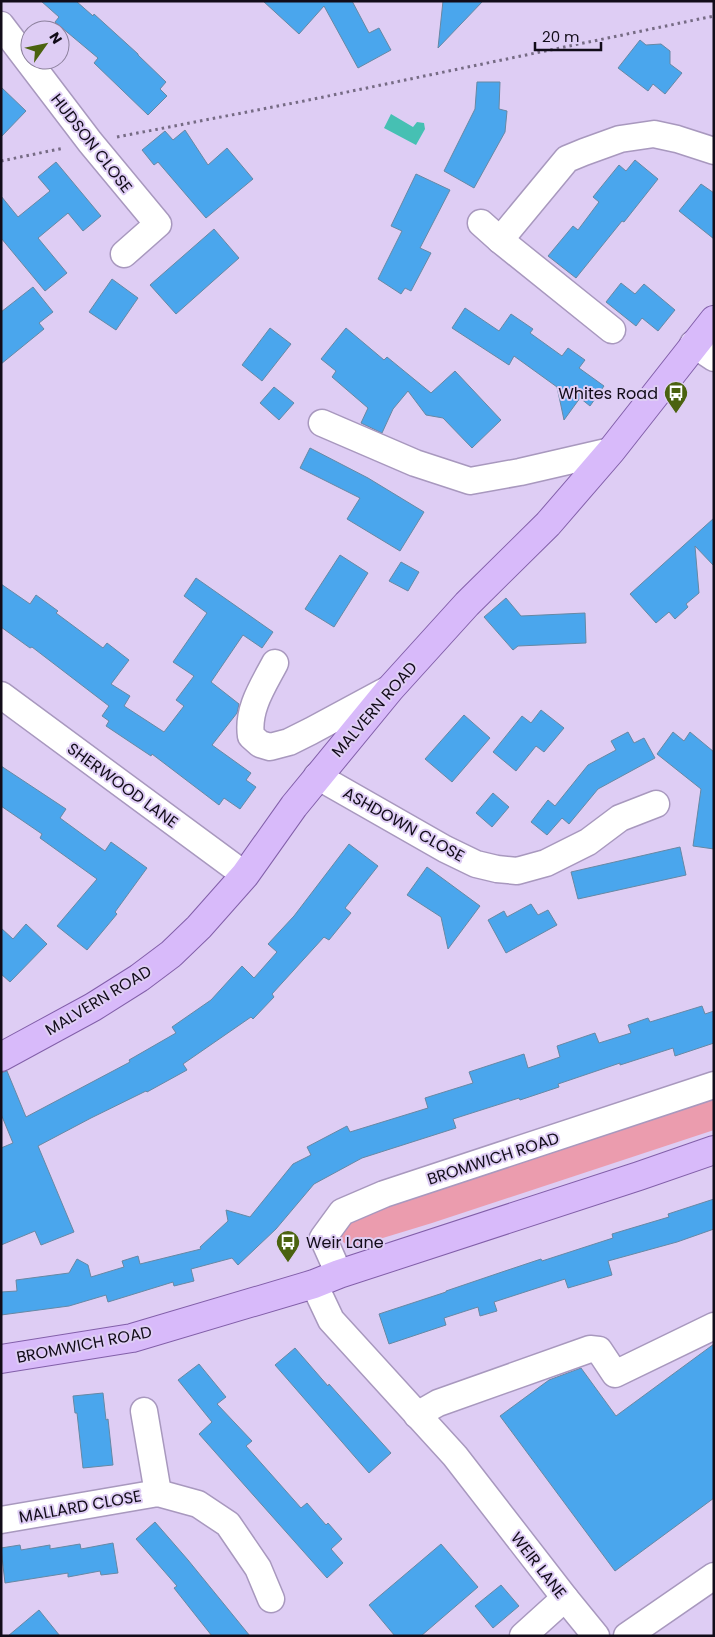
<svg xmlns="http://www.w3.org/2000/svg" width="715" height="1637" font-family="Poppins,sans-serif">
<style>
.green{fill:#eb9cae}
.water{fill:#46c0b3}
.building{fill:#4aa6ed;stroke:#6788a4}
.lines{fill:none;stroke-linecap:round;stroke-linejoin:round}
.minor-casing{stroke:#a898be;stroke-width:29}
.major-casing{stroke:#825fa9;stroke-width:30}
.path{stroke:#766b84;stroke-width:3;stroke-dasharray:2.5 4;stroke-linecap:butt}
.minor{stroke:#fff;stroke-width:26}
.major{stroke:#d8bafa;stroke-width:28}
.labels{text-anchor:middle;stroke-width:4;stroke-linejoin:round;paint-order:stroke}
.street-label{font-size:16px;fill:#120c19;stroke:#decdf4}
.poi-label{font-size:16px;fill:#120c19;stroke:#decdf4;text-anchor:end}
</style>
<rect width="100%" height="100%" fill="#decdf4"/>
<path class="green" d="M714,1096V1130L432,1223L350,1248L341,1240L340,1229L352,1219L568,1144Z"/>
<path class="water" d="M391,114L413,127L417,122L424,123L425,129L416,145L384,128Z"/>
<g class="building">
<path d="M41,1H76L93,16L94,14L138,54V55L166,82L160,89L167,96L148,115L94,63L98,58L55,22L59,17Z"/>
<path d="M263,1H352L369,33L379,28L391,50L358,68L324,6L299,34Z"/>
<path d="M443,1H483L438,48Z"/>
<path d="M640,40L646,45L661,44L670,51V64L682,73L665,94L653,84L648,91L618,68Z"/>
<path d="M477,82H500L499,109L507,111L505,132L474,188L444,171L475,109Z"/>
<path d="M1,87L26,111L1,137Z"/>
<path d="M185,130L208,165L227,148L253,179L206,218L158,162L154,165L142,150L165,131L173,140Z"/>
<path d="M635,160L658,179L624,222L622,221L576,278L548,256L573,226L578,230L599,202L593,197L619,165L626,171Z"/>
<path d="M56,162L101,216L83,231L68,213L38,238L67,273L45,291L1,238V196L18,217L50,191L38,177Z"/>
<path d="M416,174L450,190L420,248L431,253L411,291L405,288L401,294L378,279L402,231L391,226Z"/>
<path d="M701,184L714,193V239L679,211Z"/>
<path d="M214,229L239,258L176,314L150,285Z"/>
<path d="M112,279L138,298L116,330L89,312Z"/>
<path d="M621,283L635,294L644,284L675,310L658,331L642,318L636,326L606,302Z"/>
<path d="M33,287L53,312L39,323L44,329L1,364V312Z"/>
<path d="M465,308L499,331L511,314L533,329L530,333L562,356L568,348L585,360L579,368L604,386L590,406L580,398L564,420L557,387L514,356L509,365L452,328Z"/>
<path d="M270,328L291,344L262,381L242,365Z"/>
<path d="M346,328L384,360L387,357L431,393L455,371L501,420L472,448L443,418L426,415L408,391L393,409L382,433L361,423L368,408L332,377L336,371L321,359Z"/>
<path d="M274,387L294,403L279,420L260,403Z"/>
<path d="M310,448L368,478L424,512L400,551L347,519L360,498L300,468Z"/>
<path d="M714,518V566L695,546L699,593L686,604L688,607L675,619L669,612L656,623L630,594Z"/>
<path d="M340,555L368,573L334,627L305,609Z"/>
<path d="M401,562L419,572L408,591L389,581Z"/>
<path d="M196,578L273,632L262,648L243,635L211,682L239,704L237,713L212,745L251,773L246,780L256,787L240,809L224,798L219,805L152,754L151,756L106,726L109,721L102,716L109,706L32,647L30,648L1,627V584L30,604L36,595L58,611L56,613L103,648L107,643L129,660L111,684L130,696L124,706L164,732L184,706L176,700L194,676L173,662L207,613L184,596Z"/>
<path d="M506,598L521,616L585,613L586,643L518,646L513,650L484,617Z"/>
<path d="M541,710L564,728L544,752L536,746L516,771L493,752L522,716L531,723Z"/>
<path d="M464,715L490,738L452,782L425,759Z"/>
<path d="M628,732L634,743L644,738L655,758L598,789L569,824L562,818L547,835L531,822L548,800L555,806L588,765L616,750L611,741Z"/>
<path d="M673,732L684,741L690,732L714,752V849L693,846L701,789L657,754Z"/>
<path d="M1,766L66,809L60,818L105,851L111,842L147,868L115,912L117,914L87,950L57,926L97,879L40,838L42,834L1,806Z"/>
<path d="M493,793L509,807L492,827L476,813Z"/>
<path d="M349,844L378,866L345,908L351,913L329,940L324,937L272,994L274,997L253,1019L251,1017L183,1064L187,1070L147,1092L146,1091L91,1118L38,1146L74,1232L41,1245L35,1231L1,1245V1148L13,1143L1,1114V1073L7,1071L26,1117L130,1062L129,1060L176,1033L172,1027L211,1000L242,966L254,978L277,952L268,944L294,916Z"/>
<path d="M680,847L686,875L578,899L571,872Z"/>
<path d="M427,867L480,906L448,949L441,917L407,895Z"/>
<path d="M531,904L538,915L548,910L557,925L506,953L488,920L504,911L507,917Z"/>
<path d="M26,924L47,944L10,982L1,974V928L13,939Z"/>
<path d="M702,1006L705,1014L714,1011V1043L675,1056L673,1048L620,1065V1063L558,1084L559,1087L520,1100L519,1098L453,1119L456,1128L362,1158L314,1184L276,1229L238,1265L232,1258L191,1269L194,1281L174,1286L173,1282L108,1302L106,1295L69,1306L1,1315V1292L17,1291L16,1280L69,1273L77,1259L88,1265L91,1277L124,1267L122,1261L138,1256L140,1264L201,1249L200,1247L228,1221L226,1210L250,1217L293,1164L311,1155L307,1147L347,1126L350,1132L428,1108L425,1098L473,1083L469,1072L524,1054L528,1068L560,1057L557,1046L595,1033L599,1043L631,1033L628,1025L648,1018L650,1022Z"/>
<path d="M714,1199V1229L677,1242L608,1261L612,1275L568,1288L565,1279L494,1302L497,1311L480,1316L478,1307L444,1318L446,1325L389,1344L379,1314L446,1292V1291L502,1272L541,1259L542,1261L613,1238L612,1234L669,1217L668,1214Z"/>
<path d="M714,1344V1498L615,1571L500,1416L549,1380L581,1368L616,1416Z"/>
<path d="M295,1348L328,1386L329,1384L391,1453L369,1473L275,1365Z"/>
<path d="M199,1364L226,1397L217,1404L252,1441L246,1446L301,1508L307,1503L326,1525L328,1523L342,1539L331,1549L343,1563L327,1578L199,1434L212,1422L178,1380Z"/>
<path d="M103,1393L106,1420L108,1419L113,1465L83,1468L77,1413H75L73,1396Z"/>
<path d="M155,1522L188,1560L250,1636H212L174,1588L177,1586L136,1539Z"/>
<path d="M113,1543L118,1573L101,1575L100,1571L68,1577V1573L5,1583L1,1548L20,1545L21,1550L50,1545V1549L80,1544L81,1549Z"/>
<path d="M441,1544L478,1587L421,1636H395L369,1605Z"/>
<path d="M501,1585L519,1606L493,1628L475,1606Z"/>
<path d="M39,1610L60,1636H8Z"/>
</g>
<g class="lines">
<g class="minor-casing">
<g id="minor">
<path d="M1,25L90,142L158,224L124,254"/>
<path d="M481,223L500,240L612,330"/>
<path d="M500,240L567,159L584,152L620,139L654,134L677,139L714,151"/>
<path d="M693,344L714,358"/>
<path d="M322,423L415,463L470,481L520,472L611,451"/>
<path d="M275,663C263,686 247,709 251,736L260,744L270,747L289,742L311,731L389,689"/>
<path d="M1,695L245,875"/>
<path d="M317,776L445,849L476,864L497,869L517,871L546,863L588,842L620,818L656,804"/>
<path d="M339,1274L323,1238L342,1212L384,1194L714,1085"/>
<path d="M314,1284L331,1320L455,1456L565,1598L596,1636"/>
<path d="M144,1411L158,1493"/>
<path d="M417,1415L438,1403L590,1349L599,1350L615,1374L714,1326"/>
<path d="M1,1520L158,1493L198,1504L228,1524L258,1568L271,1599"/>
<path d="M523,1636L565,1598"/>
<path d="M627,1636L714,1576"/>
</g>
</g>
<g class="major-casing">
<g id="major">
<path d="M1,1057L93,1007L139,978L171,954L199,927L245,875L294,806L390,689L467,604L548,524L611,451L714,320"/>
<path d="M1,1359L132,1338L314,1284L339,1274L639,1176L714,1150"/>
</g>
</g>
<g class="path">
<path d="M117,137L304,101L714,16"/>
<path d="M1,161L64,148"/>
</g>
<use href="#minor" class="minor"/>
<use href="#major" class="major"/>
</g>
<defs>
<g id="bus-pin" transform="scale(1.25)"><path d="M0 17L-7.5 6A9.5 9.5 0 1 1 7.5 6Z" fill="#4b620f" stroke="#decdf4"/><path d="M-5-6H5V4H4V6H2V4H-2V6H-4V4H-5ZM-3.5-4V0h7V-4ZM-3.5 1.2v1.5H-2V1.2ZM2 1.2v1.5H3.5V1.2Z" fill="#fff"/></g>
</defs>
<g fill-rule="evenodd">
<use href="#bus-pin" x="676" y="393"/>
<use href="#bus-pin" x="288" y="1242"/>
</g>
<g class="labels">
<g class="street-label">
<text transform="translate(92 143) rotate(52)" y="6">HUDSON CLOSE</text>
<text transform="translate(374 709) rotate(-49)" y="6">MALVERN ROAD</text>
<text transform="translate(123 785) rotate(36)" y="6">SHERWOOD LANE</text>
<text transform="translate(404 824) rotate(29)" y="6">ASHDOWN CLOSE</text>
<text transform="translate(98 1000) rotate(-31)" y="6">MALVERN ROAD</text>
<text transform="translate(493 1158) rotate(-18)" y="6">BROMWICH ROAD</text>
<text transform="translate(84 1344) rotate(-11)" y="6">BROMWICH ROAD</text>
<text transform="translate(80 1506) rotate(-10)" y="6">MALLARD CLOSE</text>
<text transform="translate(539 1565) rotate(52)" y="6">WEIR LANE</text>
</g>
<g class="poi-label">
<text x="658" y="399">Whites Road</text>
<text x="306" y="1248" text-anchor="start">Weir Lane</text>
</g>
</g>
<rect width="715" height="1637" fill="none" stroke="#120c19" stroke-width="5"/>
<g transform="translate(45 45) rotate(57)"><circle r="24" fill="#decdf4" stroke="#8c809c"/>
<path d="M0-4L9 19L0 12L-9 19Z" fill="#4b620f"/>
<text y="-8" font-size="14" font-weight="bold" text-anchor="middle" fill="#120c19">N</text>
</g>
<path d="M535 42v8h66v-8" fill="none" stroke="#120c19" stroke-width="2.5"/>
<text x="542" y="42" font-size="15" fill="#120c19" stroke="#decdf4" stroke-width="4" paint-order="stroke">20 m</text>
</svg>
